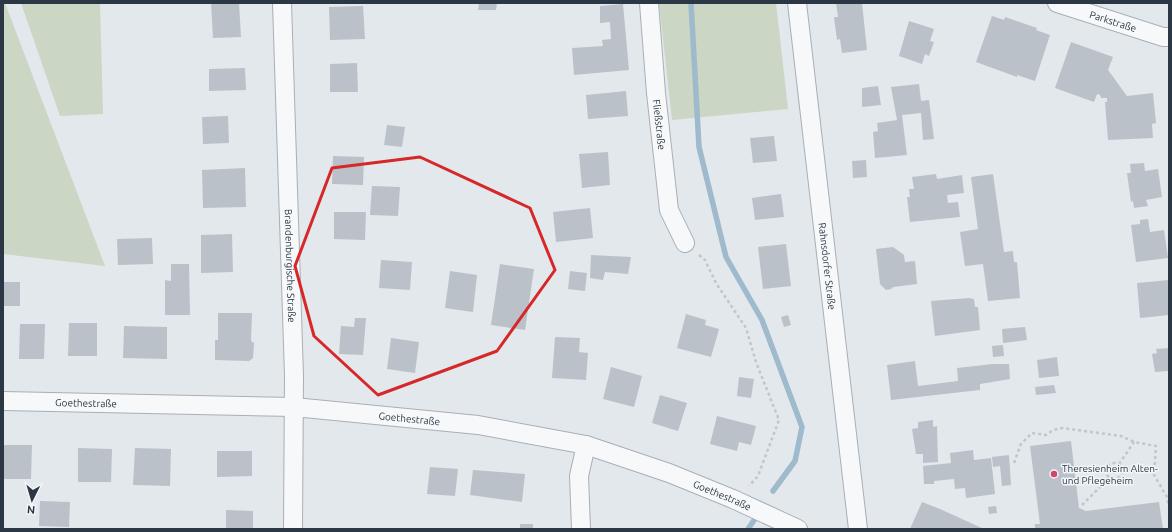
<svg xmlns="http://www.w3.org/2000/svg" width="1172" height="532" font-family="Ubuntu,sans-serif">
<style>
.green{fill:#cbd6c4}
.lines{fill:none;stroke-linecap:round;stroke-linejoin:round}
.stream{stroke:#9ebacc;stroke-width:5.5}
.building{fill:#bac1c9}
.minor-casing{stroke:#a8afb6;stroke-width:20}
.path{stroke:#c1c6cb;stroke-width:2.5;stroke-dasharray:3 3;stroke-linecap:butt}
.minor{stroke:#f6f8fa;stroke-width:18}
.marked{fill:none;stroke:#d62828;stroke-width:3;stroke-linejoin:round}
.poi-dot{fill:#d1486d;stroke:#f3f6f9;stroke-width:1.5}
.labels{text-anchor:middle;stroke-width:3;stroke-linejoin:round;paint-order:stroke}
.street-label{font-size:10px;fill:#2b3744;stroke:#f3f6f9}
.poi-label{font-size:10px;fill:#2b3744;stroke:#f3f6f9;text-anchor:start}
</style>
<rect width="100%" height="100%" fill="#e3e8ec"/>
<g class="green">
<path d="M3,3H5L105,266L3,254Z"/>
<path d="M21,3H100L103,114L60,116Z"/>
<path d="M659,3H776L788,109L672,120Z"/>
</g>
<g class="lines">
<g class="stream">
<path d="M691,3L699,147L726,257L762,320L802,427L795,461L773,491"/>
<path d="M748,529L759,513"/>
</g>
</g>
<g class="building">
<path d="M211,3H239L241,37L213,38Z"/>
<path d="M479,3H497L496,10H478Z"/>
<path d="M836,3H862L867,50L842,53L840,39L837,40L834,17H838Z"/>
<path d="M623,4L629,70L574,75L572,48L603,46L602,40L611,39L610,22L600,23V6Z"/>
<path d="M363,6L365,39L330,40L329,7Z"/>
<path d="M992,16L1004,20L1005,17L1037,28L1036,30L1050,35L1035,81L1017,75V77L976,62Z"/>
<path d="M909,21L934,29L930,41L934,42L929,56L925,54L922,64L899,56Z"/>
<path d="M1071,42L1113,57L1108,70L1127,96L1153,93L1156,123L1152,124L1153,138L1108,140L1105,102H1107V98H1101L1100,95L1097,94L1094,102L1055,88Z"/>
<path d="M357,63L358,92H330V64Z"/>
<path d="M245,68L246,90L209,91V69Z"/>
<path d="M919,84L921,101L929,100L934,139L923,140L921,113L902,115L907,155L875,158L873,132L878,131L877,123L897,120L891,87Z"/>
<path d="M878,86L881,105L862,107V88Z"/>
<path d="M626,91L628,116L588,119L586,95Z"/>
<path d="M228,116L229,143L203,144L202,117Z"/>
<path d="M387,125L405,127L402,147L384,145Z"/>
<path d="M774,136L777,161L753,163L750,138Z"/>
<path d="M608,152L610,185L582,188L579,154Z"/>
<path d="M333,156L364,157L363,185L332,184Z"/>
<path d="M866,160L867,177L853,178L852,161Z"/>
<path d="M1144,163L1145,171L1158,169L1162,197L1146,200L1148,206L1134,208L1133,201L1131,202L1127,173H1131L1130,164Z"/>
<path d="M245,168L246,207L203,208L202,170Z"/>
<path d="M936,174L937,179L962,175L964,193L947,195L948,203L958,202L960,217L910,222L907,197H910L909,189H914L912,177Z"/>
<path d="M993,174L1004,252L1013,251L1014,262H1017L1020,298L988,301L983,264L965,266L960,232L978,229L971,177Z"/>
<path d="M372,186L400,187L398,216L370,215Z"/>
<path d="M781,194L784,217L755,220L752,198Z"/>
<path d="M590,208L593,238L556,242L553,212Z"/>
<path d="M334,212H366L365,240L334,239Z"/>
<path d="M1148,219L1150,232L1164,230L1168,258L1136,262L1131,225L1140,224V220Z"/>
<path d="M232,234L233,272L201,273V235Z"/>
<path d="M152,238L153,264L118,265L117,239Z"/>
<path d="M786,244L791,286L763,289L758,247Z"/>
<path d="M893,247L904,255L905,262L915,261L917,284L893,287L891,289L886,290L880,284L876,249Z"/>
<path d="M591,255L631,257L628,274L605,272L603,280L590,278Z"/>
<path d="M381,260L412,262L410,290L379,288Z"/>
<path d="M171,264H189L190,315H165V280L171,281Z"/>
<path d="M500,264L534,269L525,330L491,325Z"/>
<path d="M450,271L477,275L473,312L445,308Z"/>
<path d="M570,271L587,273L585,291L568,289Z"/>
<path d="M1169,280V315L1140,318L1137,283Z"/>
<rect x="3" y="282" width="17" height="24"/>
<path d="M969,298L974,299L975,307H978L980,330L935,336L931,301Z"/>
<path d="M218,313H252L251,341L254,343L253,358L249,361L215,360V340H218Z"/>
<path d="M686,314L706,320L705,325L719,329L711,357L677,348Z"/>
<path d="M788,315L791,325L784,327L781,317Z"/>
<path d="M355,318H366L363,355L339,354L341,326L354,327Z"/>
<path d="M69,323H97V356H68Z"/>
<path d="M20,324H45L44,359H19Z"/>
<path d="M124,326L167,327V359L123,358Z"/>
<path d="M1025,327L1027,340L1003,343L1002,329Z"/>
<path d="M555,337L580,338L579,352L588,353L586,380L552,378Z"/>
<path d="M391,338L419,342L415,373L387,369Z"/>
<path d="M1003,345L1004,356L993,357L992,346Z"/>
<path d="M1169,348V371L1155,372L1152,354L1157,353L1156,349Z"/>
<path d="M1057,357L1059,376L1039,378L1037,360Z"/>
<path d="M915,361L918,386L958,381L957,368L993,364H1009L1010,379L980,384V390L891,400L887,365Z"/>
<path d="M611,367L642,376L634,407L603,399Z"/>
<path d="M739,377L754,379L751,398L737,396Z"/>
<path d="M1054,385L1056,393L1036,395L1035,387Z"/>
<path d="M660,395L687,403L678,431L652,423Z"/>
<path d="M717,416L756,426L751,445L739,442L737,451L710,444Z"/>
<path d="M933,420V427L937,426L938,462L923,463V454H916L912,429L918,428V422Z"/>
<path d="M1071,441L1079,508L1086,511L1159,502L1163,529H1035V524H1040L1030,446Z"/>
<path d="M3,445H32L31,479H4Z"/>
<path d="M78,448L112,449L111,482H78Z"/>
<path d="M135,448L171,449L170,486L133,485Z"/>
<path d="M973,450L974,460L991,458L995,494L966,498L965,488L955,489L954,479L934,481V484H924L923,466L951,463L950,453Z"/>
<path d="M217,451H252V476L217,477Z"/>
<path d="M1009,455L1011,485L1002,486L1000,466L993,467L992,457Z"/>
<path d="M430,467L458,469L455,496L427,494Z"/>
<path d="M473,470L525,474L522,502L470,495Z"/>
<path d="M40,501L70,502L69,527L39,526Z"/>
<path d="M922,502L940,509L984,529H910Z"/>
<path d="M996,506L997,513L989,514L988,507Z"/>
<path d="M226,510L253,511V529H226Z"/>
<rect x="520" y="524" width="13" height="5"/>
</g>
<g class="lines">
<g class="minor-casing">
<g id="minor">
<path id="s1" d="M282,3L294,376L293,529"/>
<path id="s2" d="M649,3L656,93L669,210L685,243"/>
<path id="s3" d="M797,3L858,529"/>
<path id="s4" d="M1057,3L1163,37H1169"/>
<path id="s5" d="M3,401L294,407L478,425L586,445L669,473L733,499L798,529"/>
<path d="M581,529L579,476L586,445"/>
</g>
</g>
<g class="path">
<path d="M699,255L705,260L716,283L746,328L756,362L779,420L758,476L749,486"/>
<circle cx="1114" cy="471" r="8"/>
<path d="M1014,463L1021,444L1032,433L1046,435L1053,430L1062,428L1121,436L1134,442L1156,446L1154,475L1167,497L1169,507"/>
<path d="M1119,464L1134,442"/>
<path d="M1082,505L1109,478"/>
</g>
<use href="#minor" class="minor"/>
</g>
<path class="marked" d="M420,157L530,208L555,270L497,351L378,395L314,336L295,266L332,168Z"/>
<circle class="poi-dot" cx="1054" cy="474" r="4"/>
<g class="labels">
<g class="street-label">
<text dy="4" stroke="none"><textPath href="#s4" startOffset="59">Parkstraße</textPath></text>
<text dy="4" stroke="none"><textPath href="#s2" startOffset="122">Fließstraße</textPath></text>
<text dy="4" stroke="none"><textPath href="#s1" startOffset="263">Brandenburgische Straße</textPath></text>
<text dy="4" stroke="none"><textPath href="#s3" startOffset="265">Rahnsdorfer Straße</textPath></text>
<text dy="4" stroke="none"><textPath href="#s5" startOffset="83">Goethestraße</textPath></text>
<text dy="4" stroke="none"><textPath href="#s5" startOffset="407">Goethestraße</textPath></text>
<text dy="4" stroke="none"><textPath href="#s5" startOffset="731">Goethestraße</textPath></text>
</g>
<g class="poi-label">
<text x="1062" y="472">Theresienheim Alten-<tspan x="1062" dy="12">und Pflegeheim</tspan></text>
</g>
</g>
<rect width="1172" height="532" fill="none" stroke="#2b3744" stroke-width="8"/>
<g transform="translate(32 500) rotate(185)" stroke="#f3f6f9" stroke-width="3" paint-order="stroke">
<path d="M0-3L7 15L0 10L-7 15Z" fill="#2b3744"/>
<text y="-6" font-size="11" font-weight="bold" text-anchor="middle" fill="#2b3744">N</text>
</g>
</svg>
